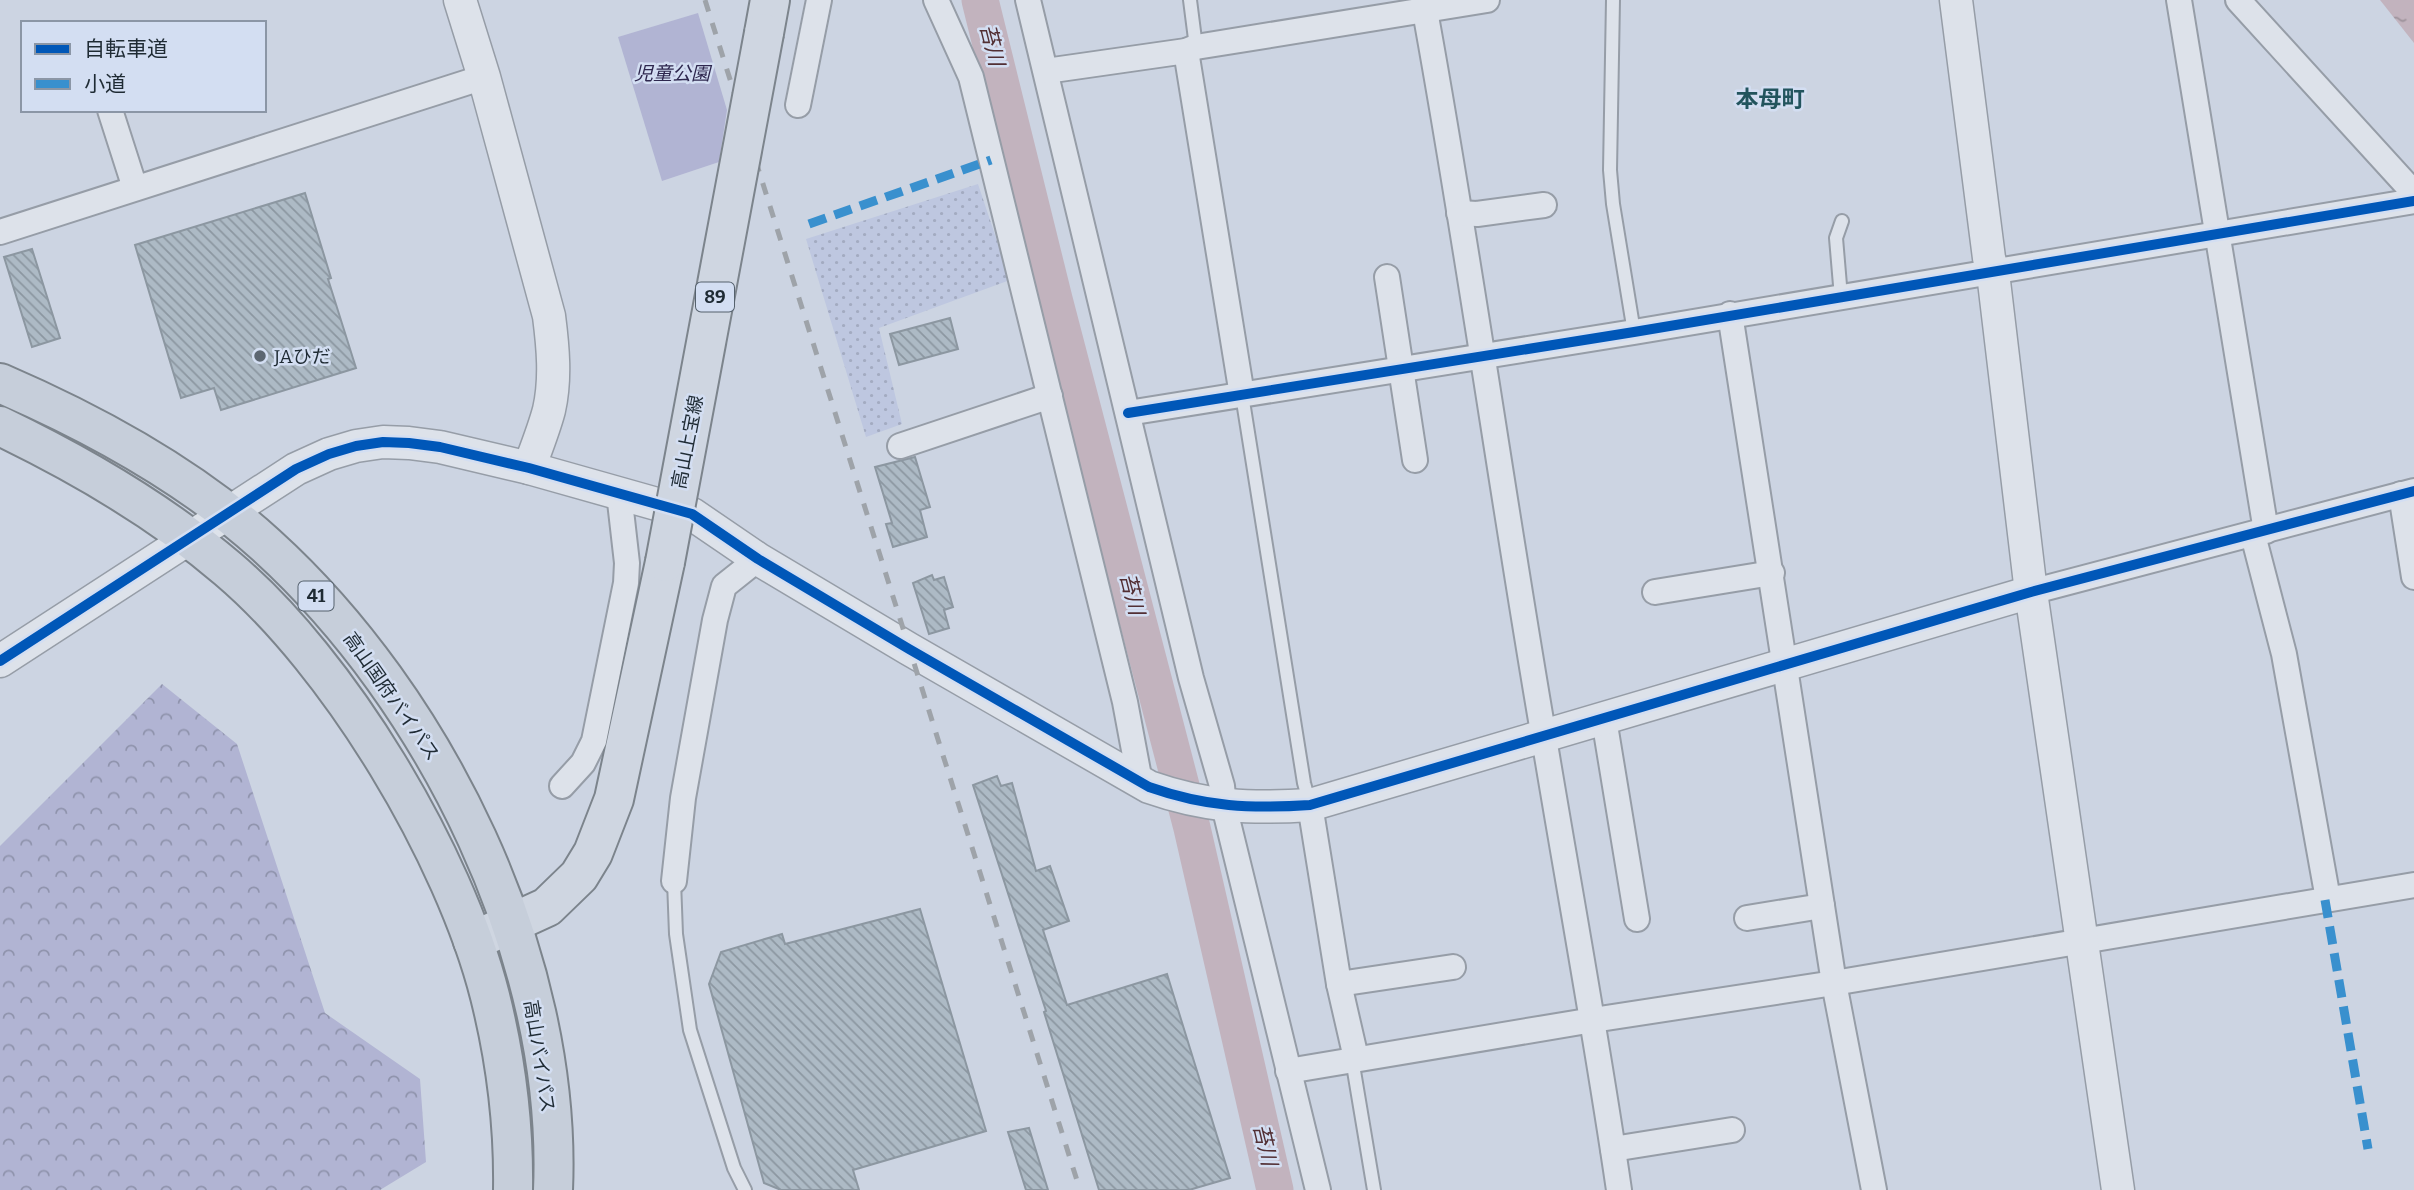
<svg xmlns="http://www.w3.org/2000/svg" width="2414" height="1190" font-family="Bitter,'Noto Sans JP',serif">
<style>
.farmland{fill:url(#farmland-dots)}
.forest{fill:url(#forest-crowns)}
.park{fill:#b1b4d3}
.water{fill:url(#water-ripples)}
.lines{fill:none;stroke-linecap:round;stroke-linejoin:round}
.river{stroke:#c2b3be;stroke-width:37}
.building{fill:url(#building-back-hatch);stroke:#8c97a1;stroke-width:2}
.service-casing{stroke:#969da7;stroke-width:16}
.minor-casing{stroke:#969da7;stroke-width:28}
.tertiary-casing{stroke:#969da7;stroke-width:35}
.primary-casing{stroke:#7c848c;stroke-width:42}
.trunk-casing{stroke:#7c848c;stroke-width:42}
.service{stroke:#dde2ea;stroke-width:12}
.minor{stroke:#dde2ea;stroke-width:24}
.tertiary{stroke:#dde2ea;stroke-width:32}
.primary{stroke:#cfd6e1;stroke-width:38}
.trunk{stroke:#c6ceda;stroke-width:38}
.rail{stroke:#9ea3a9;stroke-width:5;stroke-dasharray:12 12;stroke-linecap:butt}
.primary-bridge-casing{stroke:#7c848c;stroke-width:42;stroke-linecap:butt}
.primary-bridge{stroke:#cfd6e1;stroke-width:38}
.quiet{stroke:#3990ce;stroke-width:9;stroke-dasharray:18 9;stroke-linecap:butt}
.cycleway-casing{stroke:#d3def2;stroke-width:15}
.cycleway{stroke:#0057b8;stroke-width:10}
.poi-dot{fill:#5c6671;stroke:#d3def2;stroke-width:2.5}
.labels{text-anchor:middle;stroke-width:5;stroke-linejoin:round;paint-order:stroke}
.shield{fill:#d3def2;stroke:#55616d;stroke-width:2}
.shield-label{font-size:18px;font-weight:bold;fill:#1f2b34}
.park-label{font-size:19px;font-style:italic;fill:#2e274e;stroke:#d3def2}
.poi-label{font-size:19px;fill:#1f2b34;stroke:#d3def2;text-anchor:start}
.street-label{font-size:19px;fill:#1f2b34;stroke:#d3def2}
.water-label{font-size:21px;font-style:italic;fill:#522f34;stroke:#d3def2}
.quarter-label{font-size:23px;font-weight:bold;fill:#22545d;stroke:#d3def2}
</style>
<defs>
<pattern id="farmland-dots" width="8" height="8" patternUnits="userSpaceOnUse" patternTransform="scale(1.75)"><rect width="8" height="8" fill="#bec7e0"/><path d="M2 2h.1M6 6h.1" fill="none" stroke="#a3abc1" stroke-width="1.8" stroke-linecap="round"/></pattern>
<pattern id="forest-crowns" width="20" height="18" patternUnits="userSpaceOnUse" patternTransform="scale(1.75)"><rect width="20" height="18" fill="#b1b4d3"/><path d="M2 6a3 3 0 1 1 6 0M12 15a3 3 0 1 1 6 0" fill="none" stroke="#8f93ac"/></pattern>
<pattern id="water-ripples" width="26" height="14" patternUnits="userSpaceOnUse" patternTransform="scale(1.75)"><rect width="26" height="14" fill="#c2b3be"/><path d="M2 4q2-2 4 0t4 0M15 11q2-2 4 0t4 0" fill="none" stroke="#9d929b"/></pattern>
<pattern id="building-back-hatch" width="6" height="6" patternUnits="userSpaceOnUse" patternTransform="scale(1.75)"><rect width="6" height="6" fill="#adbac5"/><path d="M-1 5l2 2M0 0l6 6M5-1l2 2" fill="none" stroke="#8c97a1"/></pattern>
</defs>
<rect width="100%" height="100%" fill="#ccd4e2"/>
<path class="farmland" d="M978,184L1010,280L879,328L902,424L866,437L806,239Z"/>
<path class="forest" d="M162,684L237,744L325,1013L420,1079L426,1162L380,1190H0V846Z"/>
<path class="park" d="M698,13L727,110L719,162L662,181L618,37Z"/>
<path class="water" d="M2380,0H2414V43Z"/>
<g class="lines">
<path class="river" d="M980,0L1054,299L1192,828L1275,1190"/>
</g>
<g class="building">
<path d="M305,193L331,278L328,279L356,368L221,410L214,388L181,398L135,245Z"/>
<path d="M32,249L60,338L32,347L4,257Z"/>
<path d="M950,318L958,349L899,365L890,334Z"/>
<path d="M915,457L930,507L920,510L927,537L893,547L886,524L892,523L875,467Z"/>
<path d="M932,575L934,580L944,577L953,607L944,610L949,628L929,634L913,583Z"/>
<path d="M997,776L1001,786L1012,783L1036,871L1050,866L1069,921L1043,930L1067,1005L1167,974L1230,1178L1189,1190H1099L1044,1012L1046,1011L973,785Z"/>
<path d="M920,909L986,1131L853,1170L859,1190H781L764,1183L709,984L721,952L782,934L785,944Z"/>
<path d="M1029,1128L1048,1190H1026L1008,1132Z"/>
</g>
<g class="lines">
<g class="service-casing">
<g id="service">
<path d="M1190,0L1196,47"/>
<path d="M1613,0L1610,170L1613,204L1634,332"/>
<path d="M1841,297L1836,238L1842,221"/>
<path d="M1242,395L1304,783L1310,805"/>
<path d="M674,881L676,934L690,1030L734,1168L745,1190"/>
<path d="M1352,1059L1374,1190"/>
</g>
</g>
<g class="minor-casing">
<g id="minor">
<path d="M936,0L971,77L1125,702L1140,782"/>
<path d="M1028,0L1191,678L1222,786L1224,806L1318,1190"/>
<path d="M1426,0L1427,22C1470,260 1503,500 1544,738C1569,889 1597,1039 1619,1190"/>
<path d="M2179,0L2266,531"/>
<path d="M2238,0L2414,193"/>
<path d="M1186,51L1242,395"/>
<path d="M1046,71L1186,51L1196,47L1487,0"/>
<path d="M798,105L819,0"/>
<path d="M110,110L135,188"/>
<path d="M1459,213L1477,214L1544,205"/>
<path d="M0,232L484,77"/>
<path d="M1387,277L1415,460"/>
<path d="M1730,314L1834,983L1874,1190"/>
<path d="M1128,413L1634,332L2414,201"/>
<path d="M900,446L1050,396"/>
<path d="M2401,494L2414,577"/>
<path d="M2253,535L2284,654L2328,899"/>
<path d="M1655,592L1772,573"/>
<path d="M2031,592L2414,491"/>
<path d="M1604,719L1637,919"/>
<path d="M562,786L583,763L594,741L626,583L627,563L619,493"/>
<path d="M1310,805L1339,984L1356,1058"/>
<path d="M674,881L683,798L715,620L724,586L758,559"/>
<path d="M1747,918L1822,906"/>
<path d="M1339,984L1453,967"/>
<path d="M1288,1071L1593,1020L1834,983L2414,885"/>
<path d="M1613,1149L1732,1130"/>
</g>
</g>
<g class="tertiary-casing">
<g id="tertiary">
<path d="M460,0L484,77L549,316C553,347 556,379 549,410C544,429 536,449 529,468"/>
<path d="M1956,0L1989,258L1993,273L2031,592L2118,1190"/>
<path d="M0,661L296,469L329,454L356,446L383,442L409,443L440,447L529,468L692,514L758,559L909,649L1149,787C1206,807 1251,809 1310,805L2031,592"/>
</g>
</g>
<g class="primary-casing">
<g id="primary">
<path d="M764,33L770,0"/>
<path d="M473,941L547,907L579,876L593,853L614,799L665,562"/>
</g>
</g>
<g class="trunk-casing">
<g id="trunk">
<path d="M0,383C95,424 189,475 266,545C436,699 563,958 553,1190"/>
<path d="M0,426C81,465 159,510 228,569C340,664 454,854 490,996C506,1060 514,1125 513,1190"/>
</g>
</g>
<use href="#service" class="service"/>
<use href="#minor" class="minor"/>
<use href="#tertiary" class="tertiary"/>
<use href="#primary" class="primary"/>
<use href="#trunk" class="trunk"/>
<path class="rail" d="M705,0L1080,1190"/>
<g class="primary-bridge-casing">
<path id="primary-bridge" d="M665,562L764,33"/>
</g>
<use href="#primary-bridge" class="primary-bridge"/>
<g class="quiet">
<path d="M809,224L991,160"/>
<path d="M2325,900L2368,1149"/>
</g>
<g class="cycleway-casing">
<g id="cycleway">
<path d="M1128,413L1634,332L2414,201"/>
<path d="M0,661L296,469L329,454L356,446L383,442L409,443L440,447L529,468L692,514L758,559L909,649L1149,787C1206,807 1251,809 1310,805L2031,592L2414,491"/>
</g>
</g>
<use href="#cycleway" class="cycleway"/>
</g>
<circle class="poi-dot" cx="260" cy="356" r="7"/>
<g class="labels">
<g class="shield">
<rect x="696" y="282.5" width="38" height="29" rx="5"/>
<rect x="298.5" y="581.5" width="35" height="29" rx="5"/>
</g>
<g class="shield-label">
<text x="715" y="303">89</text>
<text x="316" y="602">41</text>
</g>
<g class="park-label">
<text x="672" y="80">児童公園</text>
</g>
<g class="poi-label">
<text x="274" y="363">JAひだ</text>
</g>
<g class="street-label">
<text transform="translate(687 442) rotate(-79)" y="7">高山上宝線</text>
<text transform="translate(392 696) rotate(55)" y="7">高山国府バイパス</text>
<text transform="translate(540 1056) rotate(81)" y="7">高山バイパス</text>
</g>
<g class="water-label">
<text transform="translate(992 45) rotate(76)" y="7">苔川</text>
<text transform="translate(1132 594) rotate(76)" y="7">苔川</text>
<text transform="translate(1265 1145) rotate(77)" y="7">苔川</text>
</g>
<g class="quarter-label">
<text x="1770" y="107">本母町</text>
</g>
</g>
<rect x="21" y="21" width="245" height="91" fill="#d3def2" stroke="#8b96a6" stroke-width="2"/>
<rect x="35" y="44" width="35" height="10" fill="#0057b8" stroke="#8b96a6" stroke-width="2"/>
<text x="84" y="56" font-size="21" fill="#1f2b34">自転車道</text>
<rect x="35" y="79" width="35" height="10" fill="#3990ce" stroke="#8b96a6" stroke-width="2"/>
<text x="84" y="91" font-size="21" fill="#1f2b34">小道</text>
</svg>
